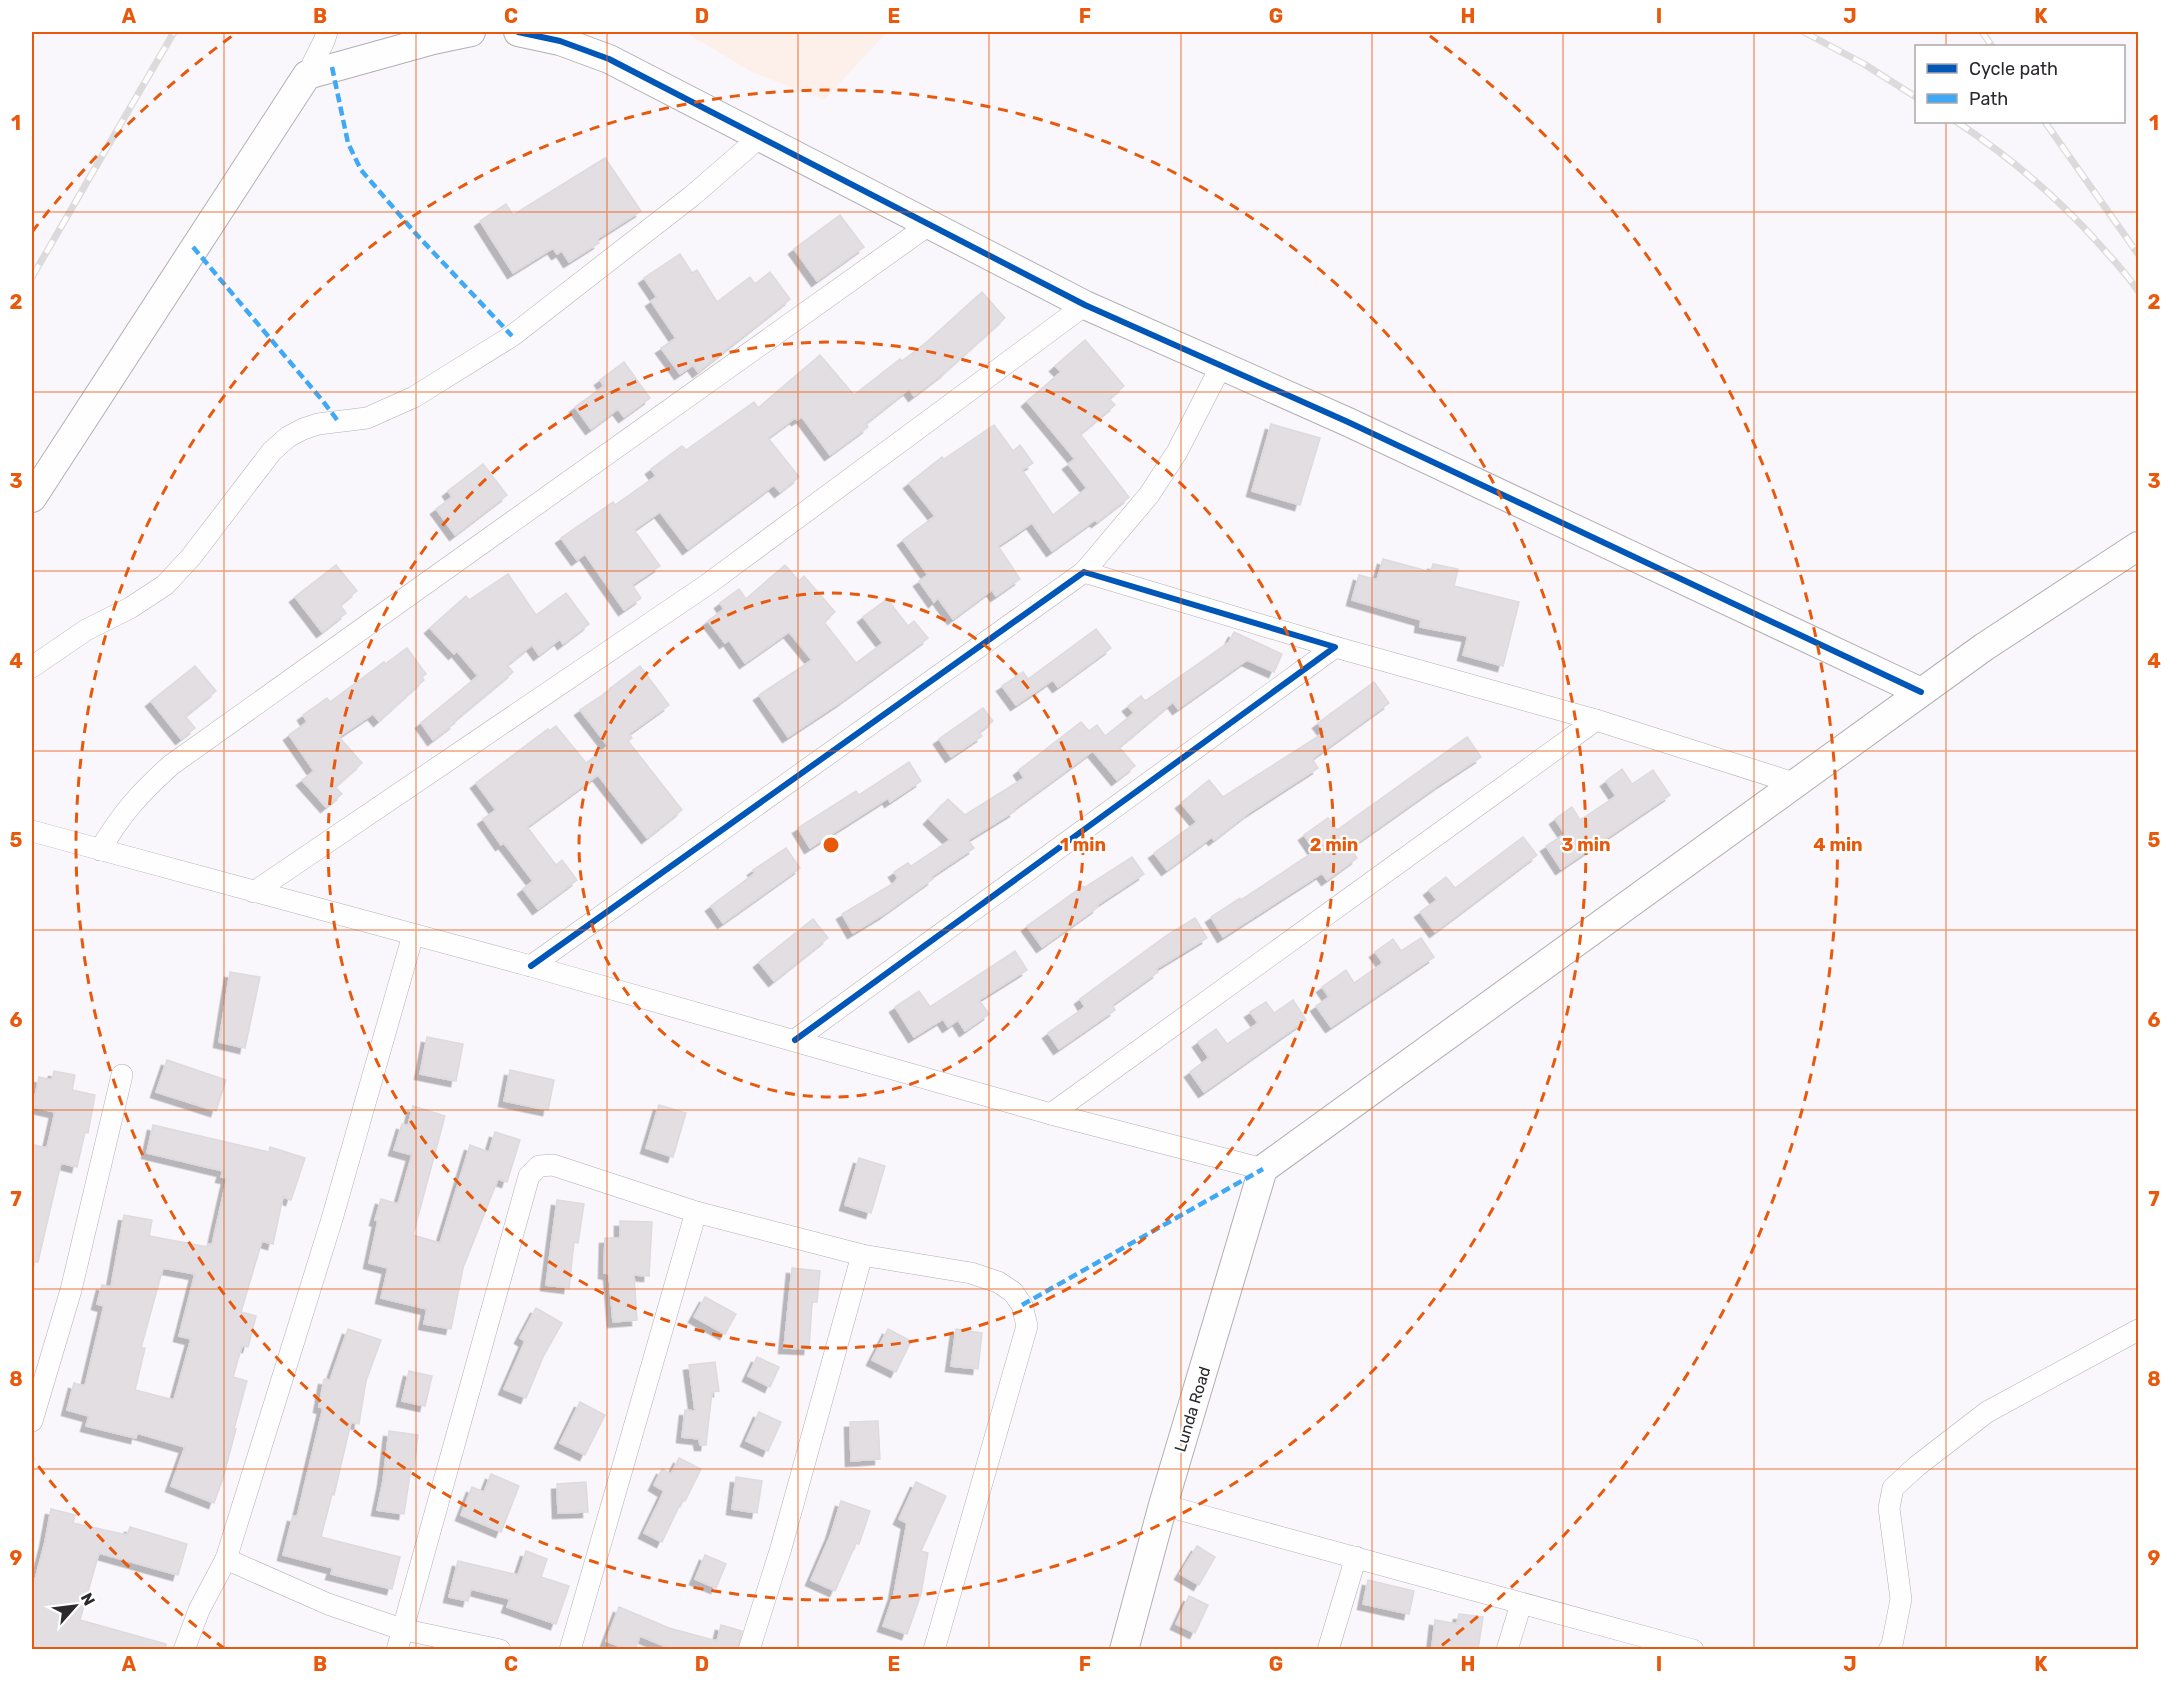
<svg xmlns="http://www.w3.org/2000/svg" width="2170" height="1681" font-family="Rubik,sans-serif">
<style>
.industrial{fill:#fdefea}
.building{fill:#e2dee2;stroke:#dedadd;stroke-width:1.5;fill-rule:evenodd;filter:url(#shadow)}
.lines{fill:none;stroke-linecap:round;stroke-linejoin:round}
.street-casing{stroke:#b2afb4;stroke-width:22}
.secondary-casing{stroke:#b2afb4;stroke-width:30}
.street{stroke:#fefeff;stroke-width:21}
.secondary{stroke:#fefeff;stroke-width:28}
.rail-casing{stroke:#dbdbdc;stroke-width:7}
.rail{stroke:#fff;stroke-width:4.5;stroke-dasharray:14;stroke-linecap:butt}
.quiet{stroke:#3fa9f5;stroke-width:4.5;stroke-dasharray:9 4.5;stroke-linecap:butt}
.cycleway-casing{stroke:#fff;stroke-width:10}
.cycleway{stroke:#0057b8;stroke-width:6}
.grid{fill:none;stroke:#e8590c;stroke-width:1.5;stroke-opacity:0.55}
.ring{fill:none;stroke:#e8590c;stroke-width:3;stroke-dasharray:10 8}
.labels{text-anchor:middle;stroke-width:4.5;stroke-linejoin:round;paint-order:stroke}
.street-label{font-size:16px;fill:#2c292e;stroke:#fff}
.centre{fill:#e8590c;stroke:#fff;stroke-width:3}
.ring-label{font-size:18px;text-anchor:middle;font-weight:bold;fill:#e8590c;stroke:#fff;stroke-width:4.5;stroke-linejoin:round;paint-order:stroke}
.neatline{fill:none;stroke:#e8590c;stroke-width:2}
.grid-label{font-size:20px;text-anchor:middle;font-weight:bold;fill:#e8590c}
</style>
<defs>
<filter id="shadow"><feDropShadow dx="-5.5" dy="5.5" stdDeviation="0" flood-color="#0004"/></filter>
</defs>
<rect width="100%" height="100%" fill="#faf7fc"/>
<path class="industrial" d="M685,32H887L824,100L752,72Z"/>
<g class="building">
<path d="M605,158L641,211L597,239L599,243L569,262L562,251L557,254L553,248L513,273L480,221L506,204L513,215Z"/>
<path d="M840,215L864,247L817,281L794,249Z"/>
<path d="M680,254L692,273L697,270L717,302L750,277L755,284L770,272L790,299L698,372L693,365L680,374L661,348L676,338L651,301L657,297L644,278Z"/>
<path d="M982,292L1005,318L944,373L914,396L909,389L866,423L868,427L830,455L802,417L797,420L795,418L768,438L799,477L780,492L774,485L688,549L660,512L634,530L660,566L632,585L641,598L624,610L585,554L577,560L561,538L613,502L615,505L656,476L651,469L682,446L686,450L754,402L758,408L820,355L854,395L900,359L902,361L928,341Z"/>
<path d="M1085,340L1124,386L1109,399L1115,405L1080,434L1129,497L1097,522L1095,520L1052,551L1032,523L998,546L1020,579L996,596L992,590L953,619L938,598L934,602L919,581L928,575L903,540L935,516L909,483L942,457L944,459L994,425L1013,451L1020,445L1033,463L1022,470L1053,515L1087,488L1068,464L1075,459L1027,401L1061,372L1055,366Z"/>
<path d="M624,362L650,398L624,417L618,409L591,429L575,407L604,386L600,380Z"/>
<path d="M1271,424L1320,438L1300,505L1252,491Z"/>
<path d="M483,464L507,495L455,535L436,509L452,497L448,491Z"/>
<path d="M1383,559L1431,572L1433,564L1458,569L1454,586L1519,602L1503,666L1463,655L1468,636L1420,627L1421,620L1352,600L1359,575L1377,580Z"/>
<path d="M336,565L357,591L340,605L346,613L322,632L295,597Z"/>
<path d="M785,565L799,581L804,576L835,612L824,622L856,663L883,643L863,617L887,599L908,626L914,621L928,638L841,702L788,737L759,695L812,660L789,632L745,663L729,640L725,643L708,621L724,609L720,603L739,589L746,599Z"/>
<path d="M508,574L536,615L566,593L589,624L563,644L560,639L539,655L532,645L507,665L513,672L454,721L455,723L433,740L421,723L478,676L457,651L454,654L430,628L466,596L469,600Z"/>
<path d="M1096,629L1111,648L1058,687L1053,680L1016,705L1002,686L1023,672L1028,679Z"/>
<path d="M1234,632L1282,654L1274,672L1247,660L1178,709L1173,702L1119,747L1135,766L1117,780L1093,751L1014,809L1015,811L968,840L974,848L931,877L933,879L884,914L853,933L842,914L894,883L898,878L894,872L908,863L911,866L950,840L929,819L948,799L965,815L1024,778L1019,770L1081,722L1089,731L1097,725L1105,736L1134,713L1128,706L1141,696L1145,701L1229,642Z"/>
<path d="M407,648L426,674L422,677L424,680L379,721L373,714L339,737L362,763L335,787L342,794L326,807L302,780L314,771L289,735L307,722L303,715L327,698L330,702L384,662L385,664Z"/>
<path d="M195,666L216,691L185,716L195,728L181,739L151,701Z"/>
<path d="M640,666L669,705L629,734L632,738L628,741L682,810L647,838L598,775L527,827L556,865L562,860L577,880L538,909L523,889L533,881L504,843L501,845L483,819L496,810L476,783L548,729L549,731L556,726L586,763L608,746L580,710L610,690L609,689Z"/>
<path d="M1374,682L1389,703L1312,759L1318,768L1250,812L1214,840L1212,837L1167,870L1154,853L1197,822L1181,803L1209,780L1223,797L1325,732L1318,723Z"/>
<path d="M983,708L993,721L979,732L982,736L951,757L939,739Z"/>
<path d="M1467,737L1481,757L1443,782L1350,848L1357,858L1327,880L1322,873L1223,937L1211,917L1240,898L1241,900L1315,851L1304,835L1328,818L1337,830Z"/>
<path d="M909,762L921,781L890,802L888,798L810,848L798,828L856,791L859,795Z"/>
<path d="M1622,769L1632,784L1653,770L1670,795L1561,869L1546,846L1565,834L1555,819L1572,807L1580,820L1616,796L1606,781Z"/>
<path d="M1523,837L1537,855L1435,932L1420,912L1437,900L1429,890L1446,877L1455,888Z"/>
<path d="M786,848L800,868L723,923L711,906L755,873L753,870Z"/>
<path d="M1132,857L1144,874L1097,905L1098,907L1042,947L1027,926L1083,886L1084,888Z"/>
<path d="M1195,918L1207,938L1156,969L1158,972L1112,1005L1115,1010L1059,1049L1048,1033L1085,1007L1080,999L1167,935Z"/>
<path d="M813,919L828,938L774,981L759,962Z"/>
<path d="M1421,938L1434,957L1331,1027L1316,1006L1329,997L1322,987L1346,970L1354,983L1383,963L1375,952L1393,939L1401,951Z"/>
<path d="M1015,951L1027,970L979,1000L989,1014L965,1031L958,1020L948,1027L943,1019L914,1037L895,1007L919,991L930,1007Z"/>
<path d="M230,972L260,977L245,1048L219,1042Z"/>
<path d="M1293,1000L1306,1020L1204,1092L1190,1072L1209,1058L1198,1042L1216,1029L1227,1044L1258,1023L1250,1012L1266,1002L1274,1013Z"/>
<path d="M427,1037L463,1044L456,1081L420,1074Z"/>
<path d="M167,1060L226,1080L216,1111L156,1092Z"/>
<path d="M510,1070L554,1080L548,1110L504,1101Z"/>
<path d="M54,1071L75,1075L72,1090L95,1095L88,1133L85,1132L77,1167L61,1163L38,1262H32V1157L34,1145L47,1148L55,1112L33,1107L39,1077L52,1080Z"/>
<path d="M659,1105L686,1113L673,1157L646,1148Z"/>
<path d="M413,1106L445,1116L413,1235L440,1243L470,1145L489,1152L495,1132L520,1140L507,1182L498,1179L463,1268L451,1329L424,1324L427,1309L381,1298L388,1268L369,1263L378,1221L375,1220L381,1199L398,1204L412,1155L394,1150L402,1124L408,1126Z"/>
<path d="M153,1125L256,1149L269,1152L270,1147L305,1158L291,1200L283,1197L273,1244L262,1241L241,1312L256,1316L248,1347L242,1346L233,1377L247,1381L234,1429H236L223,1478L214,1503L171,1486L185,1447L137,1433L136,1438L86,1426L89,1416L67,1410L74,1383L85,1386L104,1306L97,1304L102,1285L111,1287L124,1215L152,1220L149,1236L208,1247V1244L212,1245L227,1178L221,1177L223,1171L147,1153ZM163,1268L195,1274L179,1336L191,1339L174,1400L135,1390L145,1348H141Z"/>
<path d="M859,1158L885,1166L871,1213L845,1205Z"/>
<path d="M557,1200L584,1204L578,1243L574,1242L569,1288L546,1285Z"/>
<path d="M620,1221L652,1222L649,1276L634,1275L637,1320L613,1322L609,1274L604,1273L605,1238H620Z"/>
<path d="M792,1268L820,1271L817,1302H812L809,1349L784,1348Z"/>
<path d="M705,1297L736,1314L725,1334L694,1317Z"/>
<path d="M536,1308L562,1323L543,1357L526,1398L504,1389L525,1341L520,1338Z"/>
<path d="M348,1329L381,1340L366,1381L359,1424L351,1422L334,1495L332,1494L321,1537L400,1557L392,1589L331,1574L333,1568L283,1555L293,1516L297,1517L323,1408L319,1407L324,1379L330,1380Z"/>
<path d="M888,1329L911,1341L896,1372L872,1360Z"/>
<path d="M956,1329L982,1333L978,1369L951,1366Z"/>
<path d="M757,1357L779,1367L770,1387L748,1376Z"/>
<path d="M715,1362L719,1391L712,1392L706,1445H700L699,1439L682,1437L685,1410L695,1411L689,1365Z"/>
<path d="M409,1371L432,1376L425,1406L402,1401Z"/>
<path d="M580,1402L605,1415L585,1455L560,1443Z"/>
<path d="M759,1412L781,1422L768,1451L746,1441Z"/>
<path d="M878,1421L880,1459L851,1461L850,1422Z"/>
<path d="M389,1431L418,1435L414,1468H411L404,1514L377,1510L383,1481Z"/>
<path d="M679,1458L701,1469L685,1501L682,1500L662,1542L644,1533L664,1491L654,1485L662,1469L671,1474Z"/>
<path d="M491,1474L519,1486L501,1532L461,1515L472,1487L484,1492Z"/>
<path d="M736,1477L762,1481L757,1513L732,1509Z"/>
<path d="M586,1482L588,1512L558,1513L557,1484Z"/>
<path d="M916,1482L946,1496L921,1551L928,1553L921,1594L907,1634L883,1626L894,1594L907,1523L899,1519Z"/>
<path d="M841,1501L870,1511L859,1544L856,1543L835,1591L811,1580L831,1534Z"/>
<path d="M51,1509L75,1515L73,1523L127,1535L130,1527L187,1544L178,1575L99,1553L80,1620L166,1644L165,1650H50L32,1646V1591L45,1542Z"/>
<path d="M1197,1546L1215,1557L1199,1585L1180,1574Z"/>
<path d="M526,1551L547,1559L541,1577L569,1586L556,1624L507,1607L510,1599L471,1589L468,1601L449,1597L458,1561L518,1575Z"/>
<path d="M705,1555L726,1564L716,1588L695,1579Z"/>
<path d="M1368,1580L1414,1591L1409,1614L1363,1604Z"/>
<path d="M1189,1596L1208,1605L1195,1633L1176,1624Z"/>
<path d="M619,1607L669,1628L717,1641L721,1625L742,1631L737,1650H674L640,1636L635,1650H629L606,1641Z"/>
<path d="M1459,1614L1483,1617L1478,1650L1432,1647L1435,1620L1457,1624Z"/>
</g>
<g class="lines">
<g class="street-casing">
<g id="street">
<path d="M307,75L324,41L327,32"/>
<path d="M1084,572L1149,495L1177,452L1221,366"/>
<path d="M1335,647L1596,720L1797,784"/>
<path d="M32,667L86,630L130,608L165,585L191,557L272,451L288,437L303,429L318,424L367,418L414,397L512,336L692,196L760,137"/>
<path d="M32,831L531,966L1051,1114L1263,1169"/>
<path d="M100,850C121,814 140,793 171,765L930,224"/>
<path d="M254,892L708,584L1085,305"/>
<path d="M413,935L332,1219L226,1559L328,1604L401,1629L500,1650"/>
<path d="M531,966L1084,572L1335,647L795,1040"/>
<path d="M1051,1114L1596,720"/>
<path d="M32,1421L71,1290L122,1075"/>
<path d="M1163,1505L1693,1650"/>
<path d="M184,1650L199,1610L226,1559"/>
<path d="M397,1650L529,1176L539,1166L553,1165L696,1212L862,1255L971,1273L998,1282L1013,1292L1022,1305L1027,1326L934,1650"/>
<path d="M570,1650L696,1212"/>
<path d="M749,1650L781,1548L862,1255"/>
<path d="M1328,1650L1356,1557"/>
<path d="M1507,1650L1521,1604"/>
<path d="M1889,1650L1892,1645L1901,1599L1889,1508L1893,1488L1917,1466L1987,1412L2138,1330"/>
</g>
</g>
<g class="secondary-casing">
<g id="secondary">
<path d="M518,32L560,41L609,59L1085,305L1348,422L1921,692"/>
<path d="M32,498L307,75L433,40L471,32"/>
<path d="M1124,1650L1163,1505L1263,1169L1984,647L2138,546"/>
</g>
</g>
<use href="#street" class="street"/>
<use href="#secondary" class="secondary"/>
<g class="rail-casing">
<g id="rail">
<path d="M1804,32L1864,64L1916,97"/>
<path d="M1982,32L1992,46"/>
<path d="M1957,122C2010,157 2058,198 2100,245C2113,260 2127,274 2138,291"/>
<path d="M2045,122L2138,254"/>
<path d="M32,277L174,32"/>
</g>
</g>
<use href="#rail" class="rail"/>
<g class="quiet">
<path d="M332,67L348,143L361,170L417,235L512,336"/>
<path d="M193,247L322,400L338,421"/>
<path d="M1022,1305L1263,1169"/>
</g>
<g class="cycleway-casing">
<g id="cycleway">
<path d="M518,32L560,41L609,59L1085,305L1348,422L1921,692"/>
<path d="M531,966L1084,572L1335,647L795,1040"/>
</g>
</g>
<use href="#cycleway" class="cycleway"/>
</g>
<path class="grid" d="M224,32V1650M416,32V1650M607,32V1650M798,32V1650M989,32V1650M1181,32V1650M1372,32V1650M1563,32V1650M1754,32V1650M1946,32V46M1946,122V1650M32,212H2138M32,392H2138M32,571H2138M32,751H2138M32,930H2138M32,1110H2138M32,1289H2138M32,1469H2138"/>
<g class="ring">
<circle cx="831" cy="845" r="252"/>
<circle cx="831" cy="845" r="503"/>
<circle cx="831" cy="845" r="755"/>
<path d="M225 1649A1007 1007 0 0 1 32 1458M32 232A1007 1007 0 0 1 232 36M1430 36A1007 1007 0 0 1 1437 1649"/>
</g>
<g class="labels">
<g class="street-label">
<text transform="translate(1192 1409) rotate(-73)" y="6">Lunda Road</text>
</g>
</g>
<circle cx="831" cy="845" r="9" class="centre"/>
<g class="ring-label">
<text x="1083" y="851">1 min</text>
<text x="1334" y="851">2 min</text>
<text x="1586" y="851">3 min</text>
<text x="1838" y="851">4 min</text>
</g>
<rect width="2170" height="1681" fill="none" stroke="#ffffff" stroke-width="66"/>
<rect x="1915" y="45" width="210" height="78" fill="#ffffff" stroke="#aba9ab" stroke-width="1.5"/>
<rect x="1927" y="64" width="30" height="9" fill="#0057b8" stroke="#aba9ab" stroke-width="1.5"/>
<text x="1969" y="75" font-size="18" fill="#2c292e">Cycle path</text>
<rect x="1927" y="94" width="30" height="9" fill="#3fa9f5" stroke="#aba9ab" stroke-width="1.5"/>
<text x="1969" y="105" font-size="18" fill="#2c292e">Path</text>
<g transform="translate(75 1606) rotate(62)" stroke="#ffffff" stroke-width="4.5" paint-order="stroke">
<path d="M0-4.5L10 22L0 15L-10 22Z" fill="#2c292e"/>
<text y="-9" font-size="16" font-weight="bold" text-anchor="middle" fill="#2c292e">N</text>
</g>
<rect x="33" y="33" width="2104" height="1615" class="neatline"/>
<g class="grid-label">
<text x="129" y="23">A</text>
<text x="320" y="23">B</text>
<text x="511" y="23">C</text>
<text x="702" y="23">D</text>
<text x="894" y="23">E</text>
<text x="1085" y="23">F</text>
<text x="1276" y="23">G</text>
<text x="1468" y="23">H</text>
<text x="1659" y="23">I</text>
<text x="1850" y="23">J</text>
<text x="2041" y="23">K</text>
<text x="16" y="130">1</text>
<text x="2154" y="130">1</text>
<text x="16" y="309">2</text>
<text x="2154" y="309">2</text>
<text x="16" y="488">3</text>
<text x="2154" y="488">3</text>
<text x="16" y="668">4</text>
<text x="2154" y="668">4</text>
<text x="16" y="847">5</text>
<text x="2154" y="847">5</text>
<text x="16" y="1027">6</text>
<text x="2154" y="1027">6</text>
<text x="16" y="1206">7</text>
<text x="2154" y="1206">7</text>
<text x="16" y="1386">8</text>
<text x="2154" y="1386">8</text>
<text x="16" y="1565">9</text>
<text x="2154" y="1565">9</text>
<text x="129" y="1671">A</text>
<text x="320" y="1671">B</text>
<text x="511" y="1671">C</text>
<text x="702" y="1671">D</text>
<text x="894" y="1671">E</text>
<text x="1085" y="1671">F</text>
<text x="1276" y="1671">G</text>
<text x="1468" y="1671">H</text>
<text x="1659" y="1671">I</text>
<text x="1850" y="1671">J</text>
<text x="2041" y="1671">K</text>
</g>
</svg>
